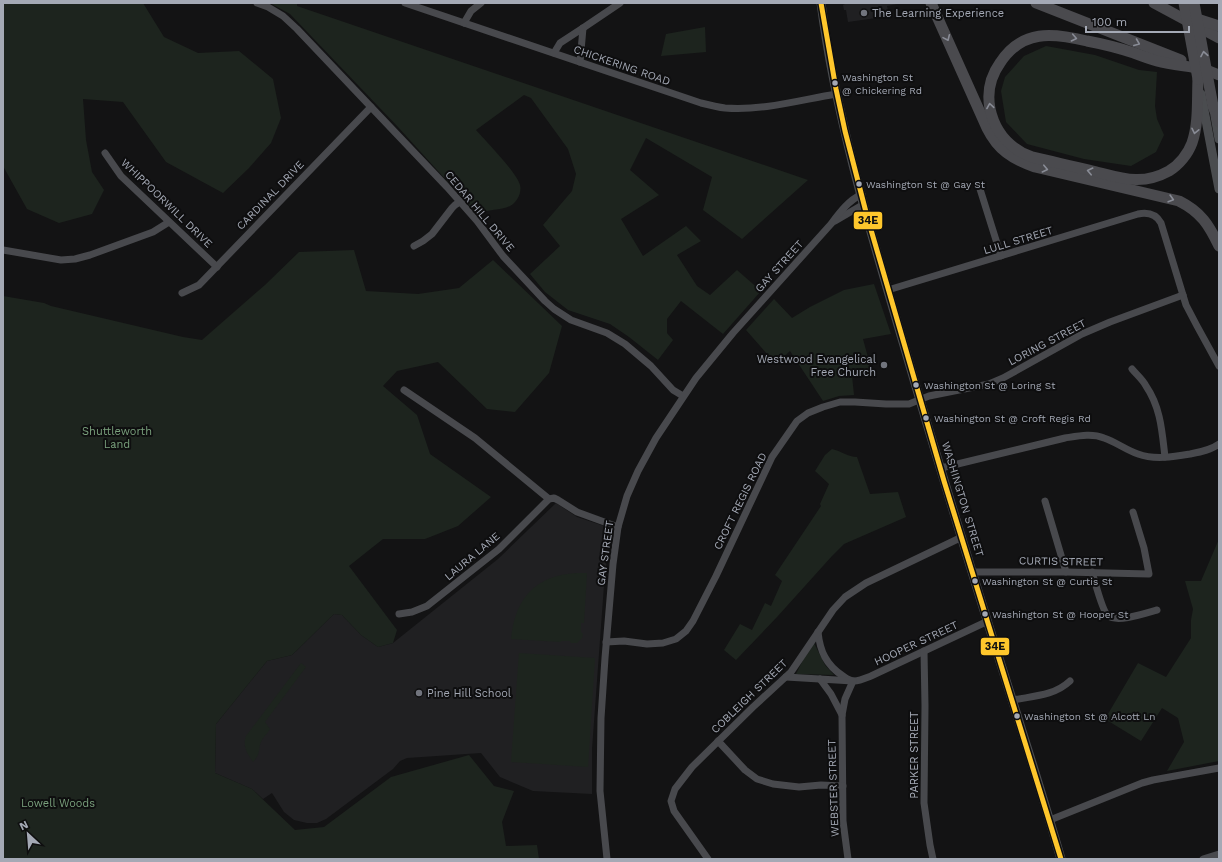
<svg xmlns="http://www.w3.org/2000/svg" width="1222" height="862" font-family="'Work Sans',sans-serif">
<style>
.built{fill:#202022}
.green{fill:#1d241e}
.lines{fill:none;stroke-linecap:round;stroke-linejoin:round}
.minor{stroke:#48494d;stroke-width:7}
.major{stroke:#4a4c4f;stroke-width:9}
.highway{stroke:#4a4a4e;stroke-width:11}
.highway-bridge{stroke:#4a4a4e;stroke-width:11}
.bus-1-casing{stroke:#0e0e0f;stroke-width:8}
.bus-1{stroke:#ffc72c;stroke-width:5}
.oneway{stroke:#898c96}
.poi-dot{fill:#71747d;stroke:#0e0e0f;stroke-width:1.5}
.bus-dot{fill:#a4a9b5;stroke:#0e0e0f;stroke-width:1.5}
.labels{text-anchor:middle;stroke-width:4;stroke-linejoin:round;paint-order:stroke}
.bus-label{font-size:10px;fill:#a4a9b5;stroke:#0e0e0f;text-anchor:start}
.poi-label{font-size:11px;fill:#a4a9b5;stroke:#0e0e0f;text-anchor:start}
.street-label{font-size:11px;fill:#a4a9b5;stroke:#0e0e0f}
.park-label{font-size:11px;fill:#7aa17d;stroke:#0e0e0f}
.line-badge{stroke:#0e0e0f;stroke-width:1.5}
.pale-badge-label{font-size:11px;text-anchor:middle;font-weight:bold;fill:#111}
</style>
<rect width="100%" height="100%" fill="#131314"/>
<g class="built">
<path d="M845,3H896L897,4L887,6L888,10L882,12V14L876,15V18L848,22L846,10H844L843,5L845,4Z"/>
<path d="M556,503L577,517L607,527L610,531L604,585L592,749V794L533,791L500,777L481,753L407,758L400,761L393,769L326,819L317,823H307L294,820L284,812L272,793L263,799L252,789L215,773L216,724L267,661L292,655L334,614L342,615L361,635L378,647L393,643L498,559Z"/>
</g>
<g class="green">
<path d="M3,3H143L164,37L198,53L239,51L273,79L281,118L271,143L249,168L223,193L166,162L123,102L83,99L86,140L92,172L104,190L92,214L59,223L27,209L3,166Z"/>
<path d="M270,3H297V6L808,180L742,239L703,210L712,177L646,138L630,170L659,195L621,219L643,256L686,226L701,241L677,255L697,286L710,295L737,270L761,291L723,334L681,301L667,319V333L673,340L658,360L629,337L610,324L568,310L545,292L530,274L560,246L543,225L572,191L576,174L568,149L531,98L524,95L476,130C485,140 517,173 520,185C522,193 517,202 510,206C500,211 488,208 478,215L398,127L290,14Z"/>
<path d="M705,27L706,52L661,56L666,34Z"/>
<path d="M1046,46L1095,55L1139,70L1157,72L1155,106L1157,119L1164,135L1156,152L1131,166L1084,159L1027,144L1006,122L1001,91L1005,77L1024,56Z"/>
<path d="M354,250L366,291L418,294L459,288L493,260L562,326L549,373L515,412L487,409L438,362L397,371L383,386L417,415L430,454L491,497L458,526L425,539H383L349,566L397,630L393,643L378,647L361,635L342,615L334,614L292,655L267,661L216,724L215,773L252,789L295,830L324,827L391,777L469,755L494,786L514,791L502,822L506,846L537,845L539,859H3V296L44,303L51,306L183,337L202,340L265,285L299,252Z"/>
<path d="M874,284L891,334L863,339L872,372L852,376L854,395L839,396L823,401L790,351L776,364L746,330L774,299L792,318L810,307L844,290Z"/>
<path d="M832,449C841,451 848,457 857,457L870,494L898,492L906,517L844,544L832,556L777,617L736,660L724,650L740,624L752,630L765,603L771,606L782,581L775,575L821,506L820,504L829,484L815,471L825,455Z"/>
<path d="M1219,539V761L1167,771L1184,742L1178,718L1162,708L1141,741L1105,719L1138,663L1166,677L1191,638V620L1193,609L1185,581H1201Z"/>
<path d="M577,573H587L584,623H581V632L583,634L582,638L577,643H571L570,641H561V642L511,639C515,599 535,575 577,573Z"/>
<path d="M814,643L825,665L834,675L796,674L805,656Z"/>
<path d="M519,653L595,658L588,767L511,762Z"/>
<path d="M301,663L306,667L265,722L270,729C268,733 264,736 262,740C257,749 262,753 253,762C248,754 242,747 246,736Z"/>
</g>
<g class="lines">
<g class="minor">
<path d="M257,3L268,7L283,16L297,29L371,107L447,187L477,221L503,256L545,301L554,309L571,320L607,333L625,344L651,366L673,390L683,396"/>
<path d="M405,3L701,103C709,105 717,107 725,108C762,111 800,100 836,94"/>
<path d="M464,23L471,11L481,3"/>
<path d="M554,53L560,43L583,28L620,3"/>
<path d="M580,62L583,28"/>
<path d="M105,153L121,176L217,267"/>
<path d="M980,189L1001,256"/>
<path d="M835,221L864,204"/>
<path d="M414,246L423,241L432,234L452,208L455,205L461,201"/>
<path d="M3,250L61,260L75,259L90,255L153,232L169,222"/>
<path d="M888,290L1138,214C1148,212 1156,214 1161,223L1186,305L1197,326L1219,366"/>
<path d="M182,293L199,285L371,107"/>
<path d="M1132,369C1137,375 1143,380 1146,386C1161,408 1162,432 1165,457"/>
<path d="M404,390L475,438L549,499"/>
<path d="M941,468L1065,438C1078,436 1092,433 1104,438C1116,442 1126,450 1138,454C1154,460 1173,457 1190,454C1200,452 1211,450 1219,444"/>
<path d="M1045,501L1066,572"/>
<path d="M972,572H1066L1149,574L1144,548L1133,512"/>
<path d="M1092,572C1095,581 1102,611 1108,616C1118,623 1146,613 1157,610"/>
<path d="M399,614L412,612L427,606L499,549L549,499L554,498L558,500L577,512L618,527"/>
<path d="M818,632C820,651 826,665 843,676C846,678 850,681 854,681C860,681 866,678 871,676L988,621"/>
<path d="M606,642L624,641L647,644L663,643L676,639L686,631L693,621L716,576L772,457L797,421L808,413L823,407L840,402H855L886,404H909L929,396L989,384L1003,378L1082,334L1110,322L1183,295"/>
<path d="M924,651L925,706L924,803L930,845L933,859"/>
<path d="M786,677L853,681L845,699L842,715L843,821L848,859"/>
<path d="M820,679L831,694L842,715"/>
<path d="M1013,700C1033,696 1054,696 1070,681"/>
<path d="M718,741L745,770L757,779L773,784L799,787L821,785L843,786"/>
<path d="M1050,820L1142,783L1153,780L1219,768"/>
<path d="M607,859L600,791L601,718L605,658L613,564L618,527L627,496L638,471L656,438L696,378L733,333L831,224C840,212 848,201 862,194"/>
<path d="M708,859L674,811L671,801L675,789L692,767L753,707L791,672L833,610L845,597L866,583L962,537"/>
<path d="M1203,859L1219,854"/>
</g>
<g class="major">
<path d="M821,3C836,118 870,230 903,342C930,435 958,527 987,620C1012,700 1038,779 1061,859"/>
<path d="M1201,94L1219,189"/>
<path d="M1215,116L1219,139"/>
</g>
<g class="highway">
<path d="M931,3L987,128C998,150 1012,159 1035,167L1179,201C1201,212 1209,225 1219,246"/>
<path d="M1036,3L1181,60"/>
<path d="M1154,3L1219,38"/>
<path d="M1191,17L1219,26"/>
<path d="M1199,67L1219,75"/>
<path d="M1198,79C1197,99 1199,123 1192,143C1188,154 1179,165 1169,171C1140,187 1119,177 1089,170C1070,166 1051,161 1032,157C1010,149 995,132 990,109C987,93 990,77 1000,63C1022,29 1053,33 1087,41C1103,44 1119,48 1134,53C1142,56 1150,59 1157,61C1172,65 1188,66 1202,69"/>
<path d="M1213,106L1219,122"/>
</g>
<g class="highway-bridge">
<path d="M1184,3L1198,79"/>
<path d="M1194,3L1213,106"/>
</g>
<g class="bus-1-casing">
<path id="bus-1" d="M821,3L836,89L845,131L867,216L944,481L1061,859"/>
</g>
<use href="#bus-1" class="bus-1"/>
</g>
<defs><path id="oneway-chevron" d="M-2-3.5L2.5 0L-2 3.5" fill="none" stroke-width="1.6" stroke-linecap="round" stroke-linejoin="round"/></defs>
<g class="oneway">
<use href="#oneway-chevron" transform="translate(947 38) rotate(66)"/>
<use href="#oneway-chevron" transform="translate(1074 38) rotate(12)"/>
<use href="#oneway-chevron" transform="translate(1137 43) rotate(22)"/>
<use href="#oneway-chevron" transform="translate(1204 54) rotate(-100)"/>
<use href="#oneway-chevron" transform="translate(990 106) rotate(-99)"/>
<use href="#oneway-chevron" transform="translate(1195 131) rotate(102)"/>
<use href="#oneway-chevron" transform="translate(1045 169) rotate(13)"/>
<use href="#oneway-chevron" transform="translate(1090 171) rotate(-167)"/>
<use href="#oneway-chevron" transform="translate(1171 199) rotate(16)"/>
</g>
<g class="poi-dot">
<circle cx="864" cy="13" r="4"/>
<circle cx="884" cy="365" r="4"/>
<circle cx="419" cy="693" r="4"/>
</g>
<g class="bus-dot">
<circle cx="835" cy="83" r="3.5"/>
<circle cx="859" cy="184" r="3.5"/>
<circle cx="916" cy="385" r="3.5"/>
<circle cx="926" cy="418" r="3.5"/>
<circle cx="975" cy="581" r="3.5"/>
<circle cx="985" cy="614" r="3.5"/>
<circle cx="1017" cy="716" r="3.5"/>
</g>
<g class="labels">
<g class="bus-label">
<text x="842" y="81">Washington St<tspan x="842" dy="13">@ Chickering Rd</tspan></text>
<text x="866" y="188">Washington St @ Gay St</text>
<text x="924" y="389">Washington St @ Loring St</text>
<text x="934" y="422">Washington St @ Croft Regis Rd</text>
<text x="982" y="585">Washington St @ Curtis St</text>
<text x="992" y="618">Washington St @ Hooper St</text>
<text x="1024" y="720">Washington St @ Alcott Ln</text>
</g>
<g class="poi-label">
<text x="872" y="17">The Learning Experience</text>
<text x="876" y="363" text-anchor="end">Westwood Evangelical<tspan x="876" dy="13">Free Church</tspan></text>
<text x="427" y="697">Pine Hill School</text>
</g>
<g class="street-label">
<text transform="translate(622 65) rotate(19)" y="4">CHICKERING ROAD</text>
<text transform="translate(270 195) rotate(-46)" y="4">CARDINAL DRIVE</text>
<text transform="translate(167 203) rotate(44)" y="4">WHIPPOORWILL DRIVE</text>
<text transform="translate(480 211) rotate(50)" y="4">CEDAR HILL DRIVE</text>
<text transform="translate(1018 240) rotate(-17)" y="4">LULL STREET</text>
<text transform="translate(779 266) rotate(-48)" y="4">GAY STREET</text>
<text transform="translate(1047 342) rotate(-28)" y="4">LORING STREET</text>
<text transform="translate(963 499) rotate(73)" y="4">WASHINGTON STREET</text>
<text transform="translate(740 501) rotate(-64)" y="4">CROFT REGIS ROAD</text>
<text transform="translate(605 553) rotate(-82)" y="4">GAY STREET</text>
<text transform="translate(472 556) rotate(-40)" y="4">LAURA LANE</text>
<text transform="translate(1061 561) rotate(1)" y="4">CURTIS STREET</text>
<text transform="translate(916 643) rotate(-25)" y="4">HOOPER STREET</text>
<text transform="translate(749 696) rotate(-44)" y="4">COBLEIGH STREET</text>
<text transform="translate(914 755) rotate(-90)" y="4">PARKER STREET</text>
<text transform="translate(833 788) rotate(-92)" y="4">WEBSTER STREET</text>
</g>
<g class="park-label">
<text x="117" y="435">Shuttleworth<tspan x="117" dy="13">Land</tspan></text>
<text x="58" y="807">Lowell Woods</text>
</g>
</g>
<g class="line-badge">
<rect x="853" y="211" width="30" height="19" rx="4" fill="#ffc72c"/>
<rect x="980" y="637" width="30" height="19" rx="4" fill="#ffc72c"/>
</g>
<g class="pale-badge-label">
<text x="868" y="224">34E</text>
<text x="995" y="650">34E</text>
</g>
<rect width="1222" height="862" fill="none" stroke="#a4a9b5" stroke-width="8"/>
<g transform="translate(28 834) rotate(334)" stroke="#0e0e0f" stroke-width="3" paint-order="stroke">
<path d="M0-3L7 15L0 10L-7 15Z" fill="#a4a9b5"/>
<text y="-6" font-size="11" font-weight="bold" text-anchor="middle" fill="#a4a9b5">N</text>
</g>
<path d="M1086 26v6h103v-6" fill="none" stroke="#a4a9b5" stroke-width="2"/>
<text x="1092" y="26" font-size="12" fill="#a4a9b5" stroke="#0e0e0f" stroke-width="3" paint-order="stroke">100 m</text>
</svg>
